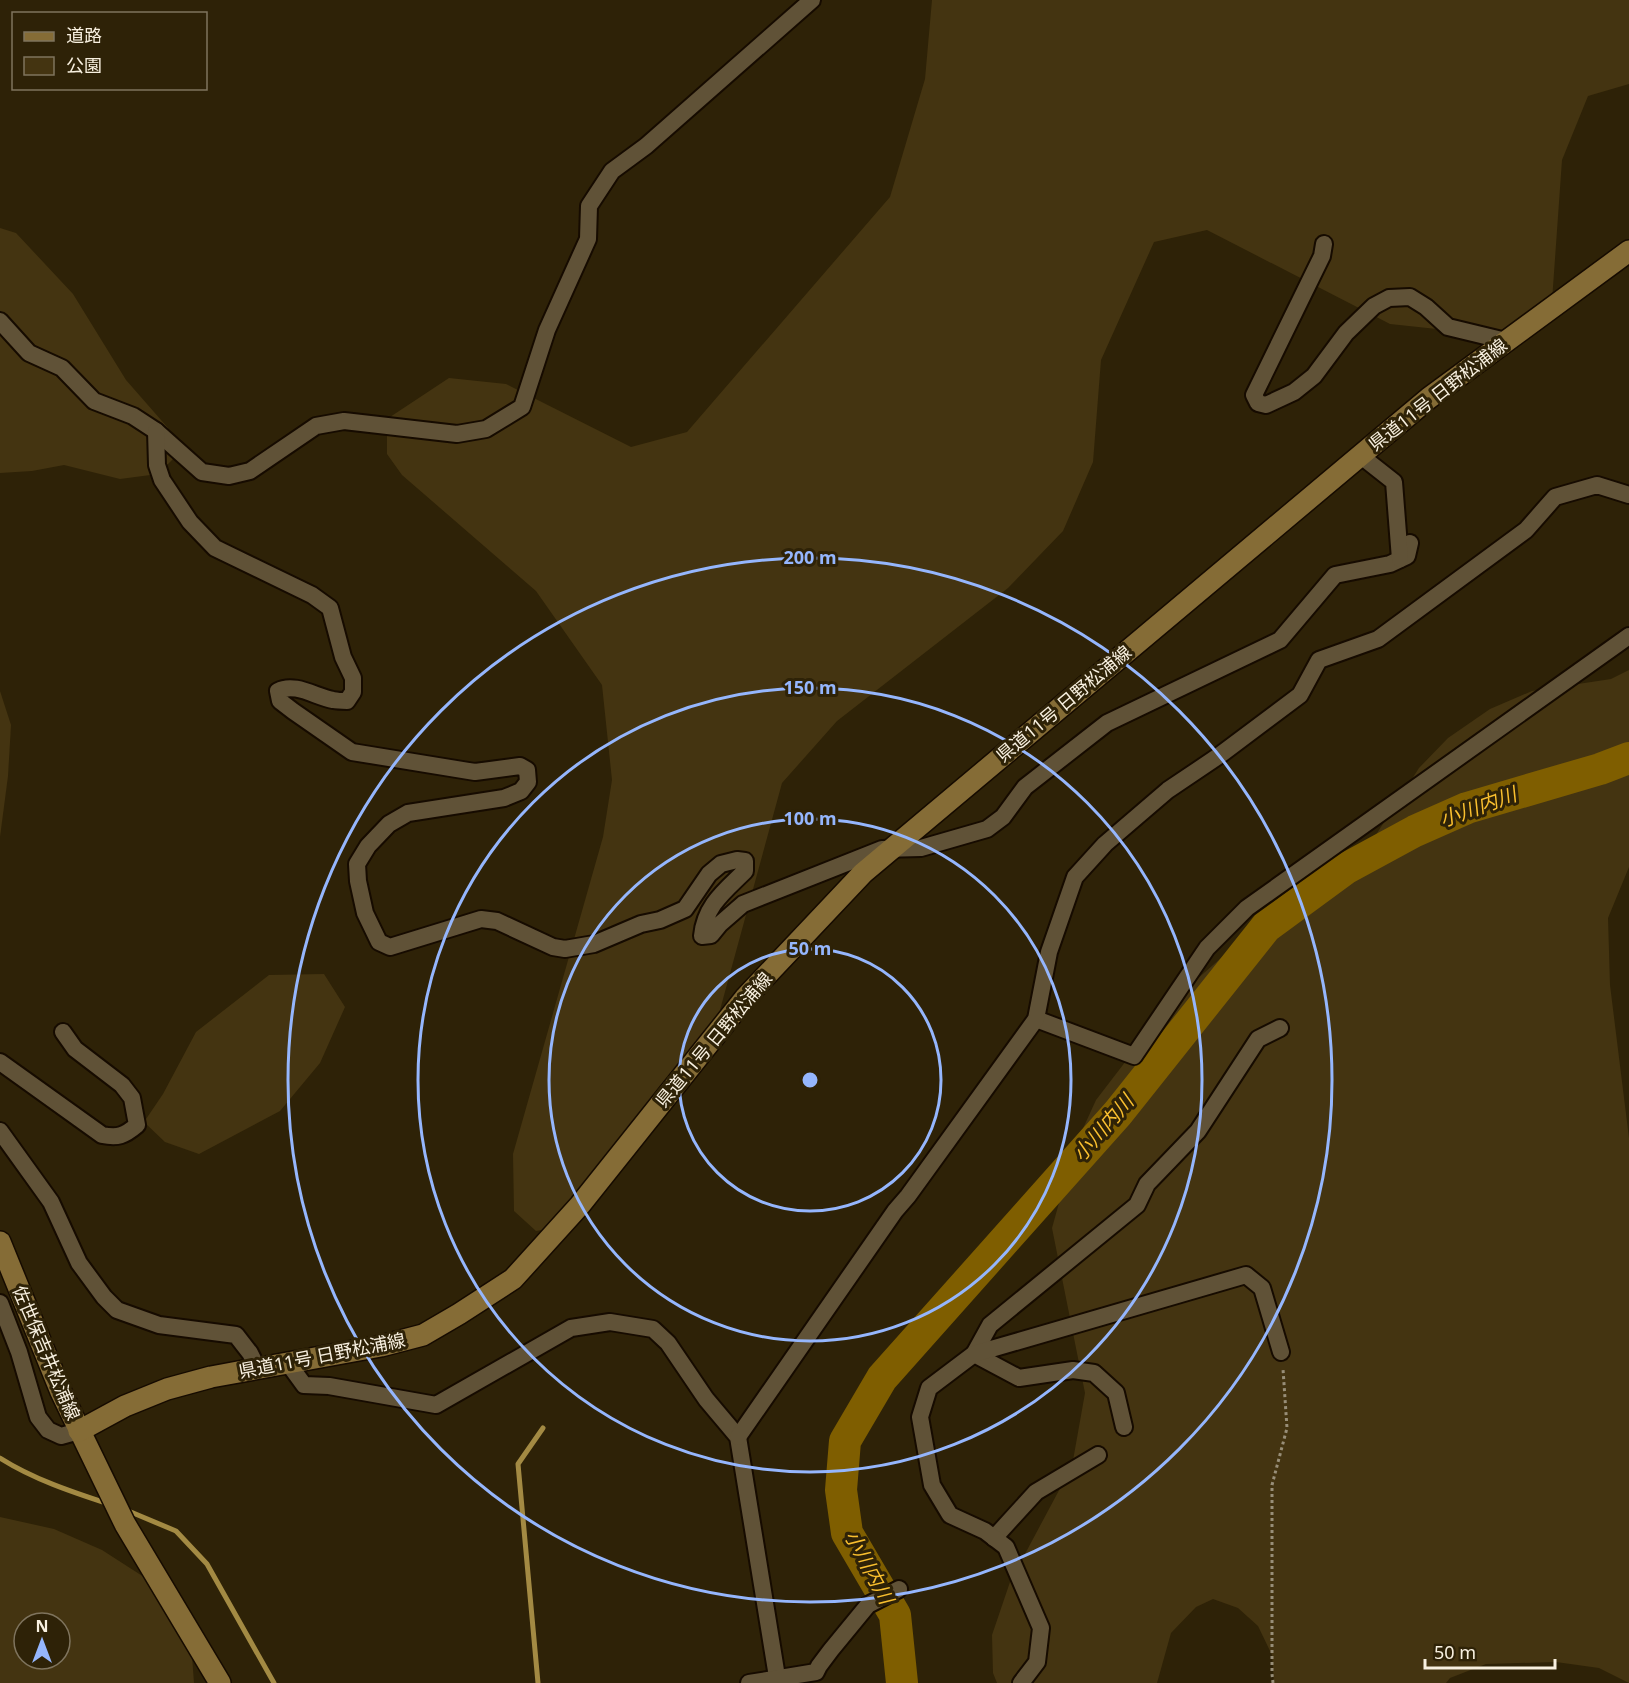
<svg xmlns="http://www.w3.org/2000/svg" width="1629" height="1683" font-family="'Noto Sans','Noto Sans JP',sans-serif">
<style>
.green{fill:#443411;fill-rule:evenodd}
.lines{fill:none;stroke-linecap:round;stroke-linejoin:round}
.stream{stroke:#a38a43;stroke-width:5}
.river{stroke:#7f5e00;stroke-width:32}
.minor-casing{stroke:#160b00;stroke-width:20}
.major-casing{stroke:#160b00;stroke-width:24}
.path{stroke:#988e78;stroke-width:3;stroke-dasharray:3 3;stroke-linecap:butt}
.minor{stroke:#605237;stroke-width:16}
.major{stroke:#856c36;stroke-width:21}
.ring{fill:none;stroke:#95b6fd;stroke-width:3}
.labels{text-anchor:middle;stroke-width:6;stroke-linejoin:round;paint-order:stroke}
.street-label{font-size:18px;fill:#f8f0e0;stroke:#2e2207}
.water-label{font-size:20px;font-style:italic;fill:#f9bf2f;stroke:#2e2207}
.centre{fill:#95b6fd;stroke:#2e2207;stroke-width:3}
.ring-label{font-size:18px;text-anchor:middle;font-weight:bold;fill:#95b6fd;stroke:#2e2207;stroke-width:6;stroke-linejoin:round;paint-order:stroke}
</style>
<rect width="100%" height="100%" fill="#2e2207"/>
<g class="green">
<path d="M932,0H1629V84L1588,96L1562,160L1552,301L1528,327L1493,335L1390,324L1207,230L1154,242L1101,360L1093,462L1063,531L1008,588L837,721L782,783L711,1043L561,1227L536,1231L514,1211L513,1154L603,837L612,780L602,685L536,591L402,475L387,454V419L449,378L506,384L631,447L687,432L890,197L925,79Z"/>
<path d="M0,228L16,233L73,294L126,380L168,428L176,456L158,474L120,479L64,465L32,471L0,473Z"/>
<path d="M1629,670V867L1608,918L1610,985L1629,1138V1683L1599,1668L1556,1662L1486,1664L1450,1678L1446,1683H1274L1272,1655L1258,1626L1238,1608L1213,1599L1196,1607L1171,1633L1157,1683H997L993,1673L992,1635L1010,1582L1072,1466L1085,1393L1052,1228L1064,1185L1080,1135L1096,1100L1162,1014L1196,980L1229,951L1301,916L1350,875L1419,768L1448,738L1490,709L1532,691L1611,679Z"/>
<path d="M0,691L11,725L8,776L0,837Z"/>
<path d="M324,974L345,1007L320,1063L280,1111L199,1154L165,1142L144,1122L163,1094L196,1032L269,975Z"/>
<path d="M0,1517L54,1529L102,1550L147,1579L192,1656L194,1683H0ZM24,1623H60V1659H24Z"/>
</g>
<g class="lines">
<g class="stream">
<path d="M0,1458C33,1479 72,1492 109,1504"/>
<path d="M126,1510L176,1531L207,1564L274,1683"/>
<path d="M538,1683L518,1464L543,1428"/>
</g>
<path class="river" d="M902,1683L895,1615L847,1533L841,1490L845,1441L882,1378L1118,1113L1266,927L1345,869L1415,831L1467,808L1600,769L1629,758"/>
<g class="minor-casing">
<g id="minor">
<path d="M1324,244L1322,256L1254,395L1258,403L1266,405L1294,392L1314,376L1346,333L1374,306L1389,298L1410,297L1426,307L1448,327L1506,341"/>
<path d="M0,321L29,353L62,368L94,401L133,416L156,431L202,472L229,476L250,471L316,426L344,421L457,434L486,429L522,407L547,330L588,239L589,206L612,171L646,146L812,0"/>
<path d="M156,431L157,465L162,480L190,522L215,548L312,595L330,608L343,657L353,678V692L347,701C343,701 338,701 333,700C316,697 295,682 278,691L280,701L293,711L352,752L475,772L520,766L527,770L528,782L521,791L504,798L408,813L389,824L368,846L357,864L358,881L365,913L379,942L390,947L481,919L497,921L553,947L565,949L594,944L641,924L660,920L685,909L709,874L721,864L737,860L745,861V871C725,891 705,905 702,936L711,935L720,924L743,904L882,849L921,848L987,829L1003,817L1025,787L1107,723L1280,640L1335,575L1390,564L1407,556L1410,543"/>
<path d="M1361,456L1394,482L1400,559"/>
<path d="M1036,1019L1134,1056L1207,948L1247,908L1629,636"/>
<path d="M0,1062L102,1135C118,1138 124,1136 137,1125L132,1098L122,1085L75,1049L63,1032"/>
<path d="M0,1131L51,1202L79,1263L104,1297L117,1310L159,1325L236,1335L250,1353L258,1369"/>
<path d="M0,1303L19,1352L38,1417L48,1430L61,1436L79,1431"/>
<path d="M288,1363L304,1385L329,1386L436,1405L571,1328L610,1322L653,1329L668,1343L706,1399L738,1437L778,1683"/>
<path d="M1124,1427L1116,1393L1094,1373L1073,1370L1019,1378L974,1354L990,1325L1137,1205L1147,1184L1198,1131L1258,1039L1280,1028"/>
<path d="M738,1437L895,1211L908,1196L1036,1019L1049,952L1075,877L1105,844L1168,790L1220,755L1300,695L1319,660L1378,639L1526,530L1555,497L1597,485L1629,495"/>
<path d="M994,1538L1036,1492L1098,1455"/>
<path d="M749,1683L816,1672L819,1666L831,1650L868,1605L899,1589"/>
<path d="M1021,1683L1037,1662L1041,1628L1006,1547L985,1531L950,1515L932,1485L920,1417L929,1388L974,1354L1246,1275L1262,1288L1281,1352"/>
</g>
</g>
<g class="major-casing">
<g id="major">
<path d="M0,1242L61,1392L125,1524L220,1683"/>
<path d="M79,1431L125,1406L167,1389L211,1377L381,1346L423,1335L459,1314L513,1279L580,1205L745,998L863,873L1429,398L1629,251"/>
</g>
</g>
<path class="path" d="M1273,1683L1272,1674V1485L1287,1428L1283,1369"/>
<use href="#minor" class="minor"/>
<use href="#major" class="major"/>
</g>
<g class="ring">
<circle cx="810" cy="1080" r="131"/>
<circle cx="810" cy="1080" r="261"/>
<circle cx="810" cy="1080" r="392"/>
<circle cx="810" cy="1080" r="522"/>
</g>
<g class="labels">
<g class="street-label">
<text transform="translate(1438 395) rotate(-38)" y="6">県道11号 日野松浦線</text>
<text transform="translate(1064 704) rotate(-40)" y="6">県道11号 日野松浦線</text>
<text transform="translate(714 1040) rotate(-50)" y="6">県道11号 日野松浦線</text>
<text transform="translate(46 1353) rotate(67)" y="6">佐世保吉井松浦線</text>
<text transform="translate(322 1356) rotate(-11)" y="6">県道11号 日野松浦線</text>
</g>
<g class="water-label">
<text transform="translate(1478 807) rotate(-20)" y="7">小川内川</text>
<text transform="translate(1103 1128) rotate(-49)" y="7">小川内川</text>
<text transform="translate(869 1567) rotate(62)" y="7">小川内川</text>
</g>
</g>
<circle cx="810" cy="1080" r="9" class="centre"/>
<g class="ring-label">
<text x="810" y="564">200 m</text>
<text x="810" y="694">150 m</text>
<text x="810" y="825">100 m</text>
<text x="810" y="955">50 m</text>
</g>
<rect x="12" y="12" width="195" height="78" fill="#2e2207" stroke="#7f745e" stroke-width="1.5"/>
<rect x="24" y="32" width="30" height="9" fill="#856c36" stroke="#7f745e" stroke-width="1.5"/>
<text x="66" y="42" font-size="18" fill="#f8f0e0">道路</text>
<rect x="24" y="57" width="30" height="18" fill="#443411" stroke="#7f745e" stroke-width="1.5"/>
<text x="66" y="72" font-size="18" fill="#f8f0e0">公園</text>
<g transform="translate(42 1641)"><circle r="28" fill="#2e2207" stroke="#7f745e" stroke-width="1.5"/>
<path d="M0-4.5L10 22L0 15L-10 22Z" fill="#95b6fd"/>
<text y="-9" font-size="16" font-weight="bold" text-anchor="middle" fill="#f8f0e0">N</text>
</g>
<path d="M1425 1659v9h130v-9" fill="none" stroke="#f8f0e0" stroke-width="3"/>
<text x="1434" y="1659" font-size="18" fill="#f8f0e0" stroke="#2e2207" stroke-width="4.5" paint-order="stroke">50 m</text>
</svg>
